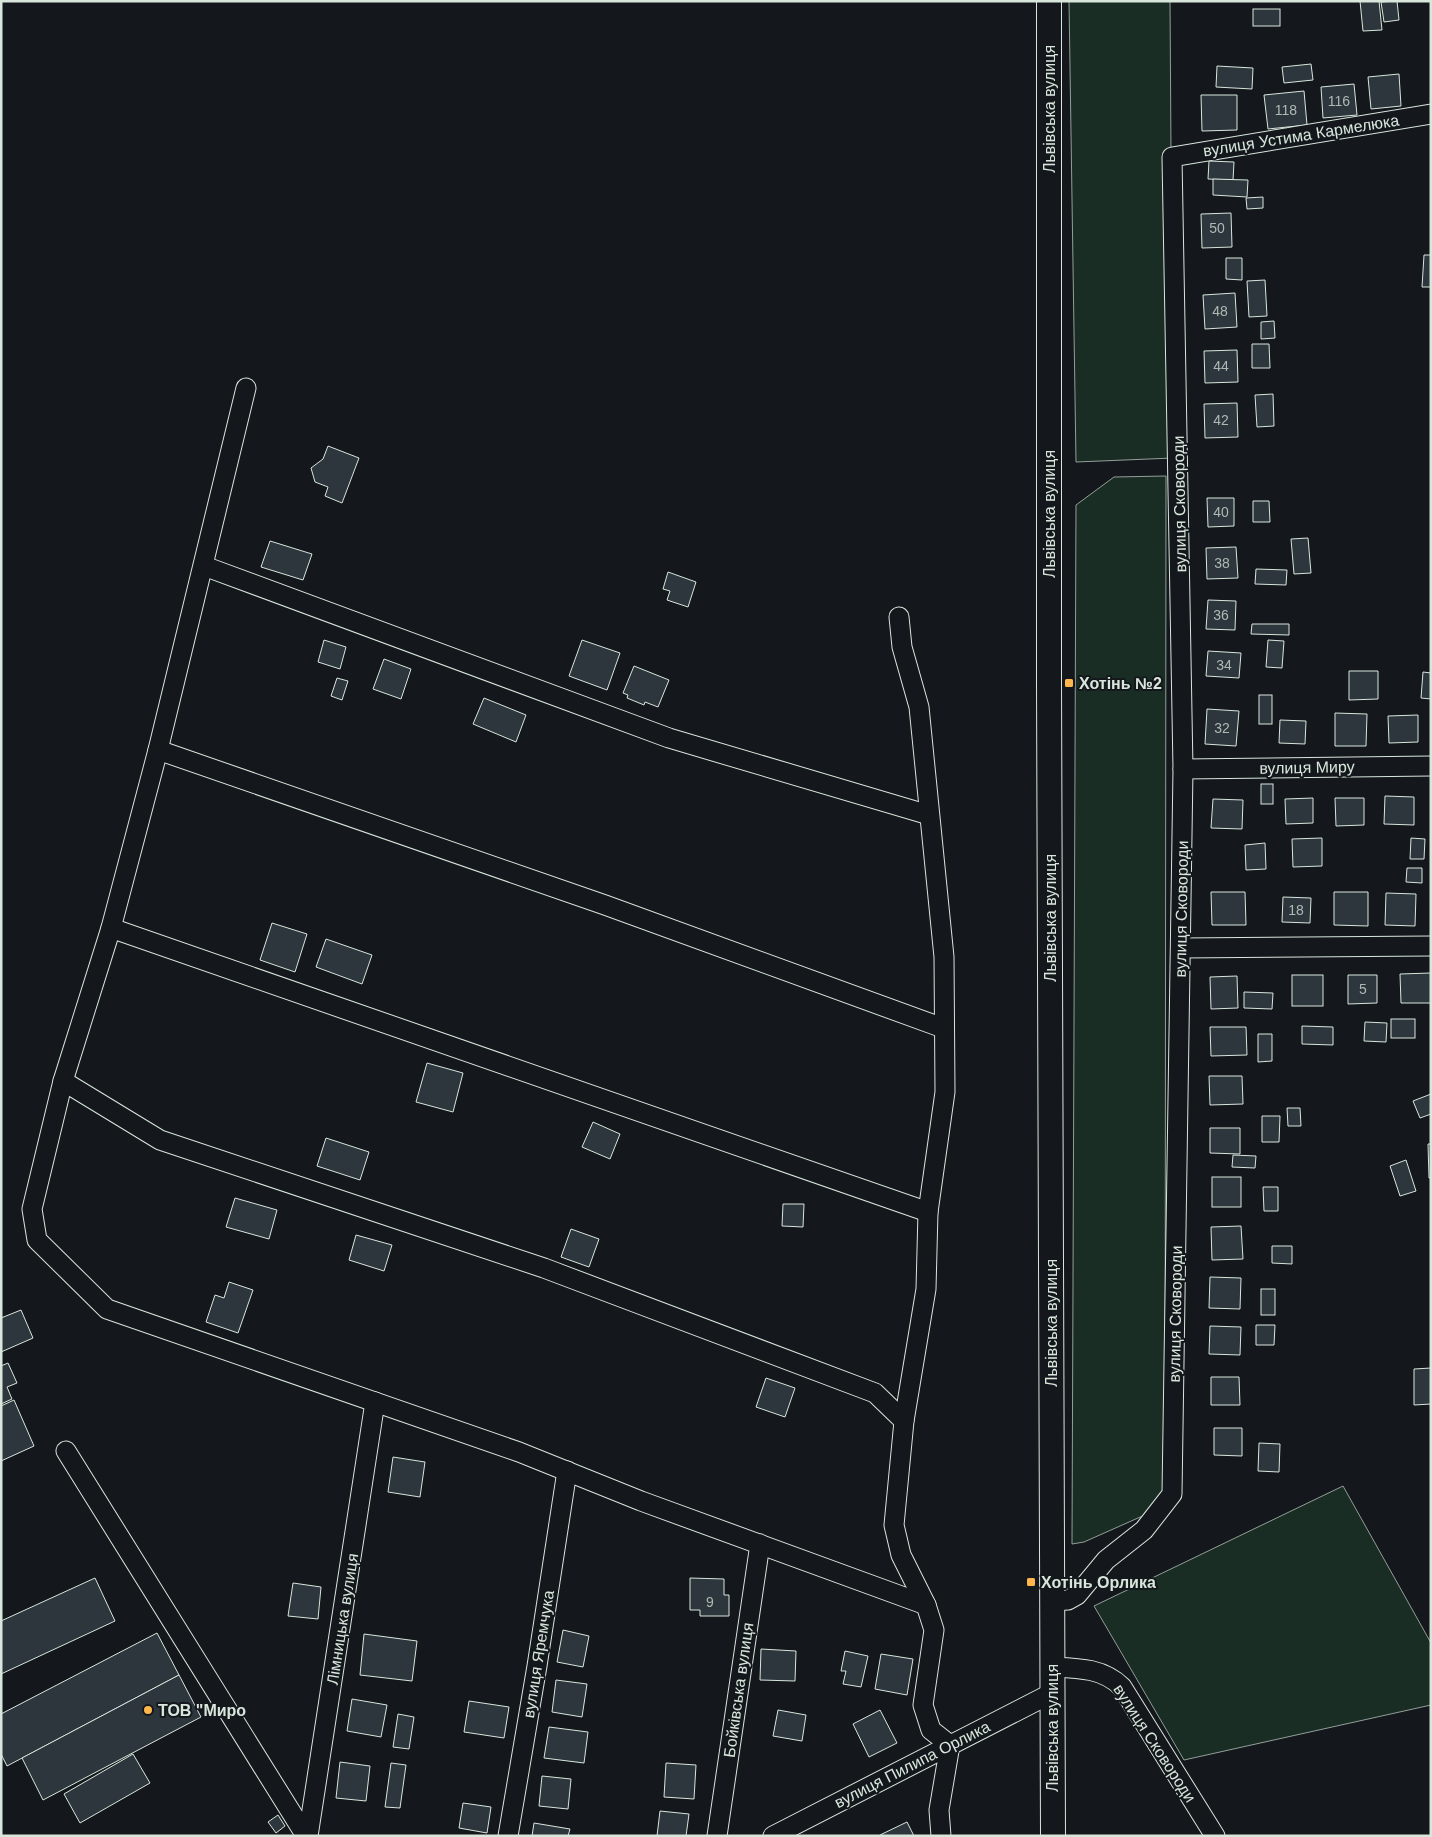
<svg xmlns="http://www.w3.org/2000/svg" width="1432" height="1837" font-family="Helvetica,sans-serif">
<style>
.green{fill:#1a2d24;stroke:#939e99}
.building{fill:#2c363c;stroke:#d8e6dc}
.lines{fill:none;stroke-linecap:round;stroke-linejoin:round}
.minor-casing{stroke:#d8e6dc;stroke-width:21}
.major-casing{stroke:#d8e6dc;stroke-width:26}
.minor{stroke:#14181c;stroke-width:19}
.major{stroke:#14181c;stroke-width:24}
.poi-dot{fill:#ffb74d;stroke:#14181c;stroke-width:2}
.labels{text-anchor:middle;stroke-width:4;stroke-linejoin:round;paint-order:stroke}
.number-label{font-size:14px;fill:#adbab4}
.street-label{font-size:16px;fill:#d8e6dc;stroke:#14181c}
.poi-label{font-size:16px;font-weight:bold;fill:#d8e6dc;stroke:#14181c;text-anchor:start}
</style>
<rect width="100%" height="100%" fill="#14181c"/>
<g class="green">
<path d="M1069,1H1170L1173,458L1076,462Z"/>
<path d="M1166,476L1165,1506L1084,1542L1072,1544L1076,505L1114,477Z"/>
<path d="M1343,1486L1431,1643V1705L1184,1760L1094,1606Z"/>
</g>
<g class="building">
<path d="M1360,1H1379L1382,30L1363,31Z"/>
<path d="M1397,1L1399,20L1384,22L1381,2Z"/>
<rect x="1253" y="9" width="27" height="17"/>
<path d="M1311,64L1313,80L1284,83L1282,67Z"/>
<path d="M1217,66L1253,68L1252,89L1216,87Z"/>
<path d="M1399,74L1401,106L1371,109L1368,77Z"/>
<path d="M1354,84L1357,115L1323,118L1321,87Z"/>
<path d="M1304,91L1307,125L1268,129L1264,95Z"/>
<path d="M1201,95H1237V130L1202,131Z"/>
<path d="M1209,161L1234,162L1233,180L1208,179Z"/>
<path d="M1213,179L1248,180L1247,197L1213,195Z"/>
<path d="M1263,197V208L1247,209L1246,198Z"/>
<path d="M1231,213L1232,247L1202,248L1201,214Z"/>
<path d="M1424,255H1431V287H1422Z"/>
<path d="M1226,258H1242V280L1226,279Z"/>
<path d="M1265,280L1267,316L1249,317L1247,281Z"/>
<path d="M1235,293L1237,327L1205,329L1203,295Z"/>
<path d="M1274,321L1275,338L1261,339V322Z"/>
<path d="M1252,344H1269L1270,368H1252Z"/>
<path d="M1237,350L1238,382L1205,383L1204,351Z"/>
<path d="M1273,394L1274,426L1257,427L1255,395Z"/>
<path d="M1237,403L1238,437L1205,438L1204,404Z"/>
<path d="M328,446L359,458L342,503L325,496L328,487L315,482L311,468L323,459Z"/>
<path d="M1207,498H1234V526L1208,527Z"/>
<path d="M1253,501H1269L1270,522H1253Z"/>
<path d="M1308,538L1311,573L1294,574L1291,539Z"/>
<path d="M270,541L312,554L303,580L261,567Z"/>
<path d="M1236,547L1238,578L1207,579L1206,548Z"/>
<path d="M1256,569L1287,570L1286,585L1255,584Z"/>
<path d="M668,572L696,582L688,607L667,600L670,591L663,589Z"/>
<path d="M1208,600L1236,601L1235,630L1206,629Z"/>
<path d="M1252,624H1289V635L1251,634Z"/>
<path d="M324,640L346,647L340,669L318,662Z"/>
<path d="M582,640L620,653L607,690L569,676Z"/>
<path d="M1268,640L1284,641L1282,668L1266,667Z"/>
<path d="M1208,651L1241,653L1239,678L1206,676Z"/>
<path d="M384,659L411,669L401,699L373,689Z"/>
<path d="M634,666L669,680L658,707L645,702L644,705L627,698L628,695L623,693Z"/>
<path d="M1349,671H1378V699L1349,700Z"/>
<path d="M1423,672L1431,673V699L1421,698Z"/>
<path d="M337,678L348,681L342,700L331,696Z"/>
<rect x="1259" y="695" width="13" height="29"/>
<path d="M484,698L526,715L516,742L473,724Z"/>
<path d="M1207,709L1239,711L1236,746L1205,744Z"/>
<path d="M1335,713L1367,714L1366,746H1335Z"/>
<path d="M1418,715V742L1389,743L1388,716Z"/>
<path d="M1280,720L1306,721L1305,744L1279,743Z"/>
<rect x="1261" y="784" width="12" height="20"/>
<path d="M1385,796L1414,797V825L1384,824Z"/>
<path d="M1313,798V823L1286,824L1285,799Z"/>
<path d="M1335,798H1364V825L1336,826Z"/>
<path d="M1213,799L1243,800L1242,829L1211,828Z"/>
<path d="M1322,838V866L1293,867L1292,839Z"/>
<path d="M1411,838L1425,839L1424,859H1410Z"/>
<path d="M1265,843L1266,869L1246,870L1245,845Z"/>
<path d="M1407,868H1422V883L1406,882Z"/>
<path d="M1211,892H1245L1246,925H1212Z"/>
<path d="M1334,892H1368V926L1334,925Z"/>
<path d="M1386,893L1416,894L1415,926L1385,925Z"/>
<path d="M1283,897L1311,898L1310,923L1282,922Z"/>
<path d="M272,923L307,934L295,972L260,960Z"/>
<path d="M326,939L372,955L362,984L316,967Z"/>
<path d="M1431,973V1003H1401L1400,974Z"/>
<rect x="1292" y="975" width="31" height="31"/>
<path d="M1348,975H1377V1003L1348,1004Z"/>
<path d="M1237,976L1238,1008L1211,1009L1210,977Z"/>
<path d="M1244,992L1273,993L1272,1009L1244,1008Z"/>
<rect x="1391" y="1019" width="24" height="19"/>
<path d="M1365,1022L1387,1023L1386,1042L1364,1041Z"/>
<path d="M1302,1026L1333,1027V1045L1302,1044Z"/>
<path d="M1210,1027H1246L1247,1055L1211,1056Z"/>
<path d="M1258,1034H1272V1061L1258,1062Z"/>
<path d="M427,1063L463,1073L453,1112L416,1102Z"/>
<path d="M1209,1076H1242L1243,1104L1210,1105Z"/>
<path d="M1431,1094V1114L1420,1118L1413,1101Z"/>
<path d="M1287,1108H1300L1301,1126H1288Z"/>
<path d="M1262,1116H1280L1279,1142H1262Z"/>
<path d="M593,1122L620,1134L610,1159L582,1147Z"/>
<path d="M1210,1128H1240V1154L1210,1153Z"/>
<path d="M326,1138L369,1152L360,1180L317,1166Z"/>
<path d="M1428,1144H1431V1178H1429Z"/>
<path d="M1233,1155L1256,1156L1255,1168L1232,1167Z"/>
<path d="M1406,1160L1416,1191L1400,1196L1390,1166Z"/>
<rect x="1212" y="1177" width="29" height="30"/>
<path d="M1263,1187H1278V1211H1264Z"/>
<path d="M235,1198L277,1210L269,1239L226,1227Z"/>
<path d="M783,1204H804L803,1227L782,1226Z"/>
<path d="M1241,1226L1243,1259L1212,1260L1211,1227Z"/>
<path d="M571,1229L599,1239L589,1267L561,1257Z"/>
<path d="M356,1235L392,1245L384,1271L349,1260Z"/>
<path d="M1272,1246H1292V1264L1272,1263Z"/>
<path d="M1210,1277L1241,1278L1240,1309L1209,1308Z"/>
<path d="M229,1282L253,1290L238,1333L206,1322L215,1295L224,1298Z"/>
<rect x="1261" y="1289" width="14" height="26"/>
<path d="M21,1310L33,1338L1,1352V1318Z"/>
<path d="M1256,1325H1275L1274,1345H1256Z"/>
<path d="M1210,1326L1241,1327L1240,1355L1209,1354Z"/>
<path d="M8,1363L17,1383L7,1387L12,1399L1,1404V1366Z"/>
<path d="M1431,1368V1404L1414,1405V1369Z"/>
<path d="M1211,1377H1239L1240,1405H1211Z"/>
<path d="M766,1378L795,1388L785,1417L756,1407Z"/>
<path d="M14,1400L34,1446L1,1461V1406Z"/>
<path d="M1214,1428H1242V1456L1214,1455Z"/>
<path d="M1259,1443L1280,1444L1279,1472L1258,1471Z"/>
<path d="M393,1457L425,1462L420,1497L388,1492Z"/>
<path d="M95,1578L115,1621L1,1674V1621Z"/>
<path d="M690,1578L724,1579V1595H729V1616H700V1610H690Z"/>
<path d="M293,1583L321,1587L318,1619L288,1616Z"/>
<path d="M563,1630L589,1636L583,1667L557,1662Z"/>
<path d="M157,1633L179,1675L7,1766L1,1754V1714Z"/>
<path d="M364,1634L417,1641L412,1681L360,1675Z"/>
<path d="M761,1649L796,1651L795,1681L760,1680Z"/>
<path d="M845,1651L868,1656L861,1687L843,1684L846,1671H841Z"/>
<path d="M881,1654L913,1659L907,1695L875,1689Z"/>
<path d="M179,1675L201,1717L43,1800L22,1758Z"/>
<path d="M556,1680L587,1684L582,1717L552,1712Z"/>
<path d="M352,1699L387,1705L381,1737L347,1731Z"/>
<path d="M469,1701L509,1707L504,1738L464,1732Z"/>
<path d="M778,1710L806,1715L802,1741L773,1736Z"/>
<path d="M880,1710L897,1743L869,1757L853,1724Z"/>
<path d="M398,1714L414,1717L409,1749L393,1747Z"/>
<path d="M549,1727L588,1732L584,1763L544,1758Z"/>
<path d="M133,1754L150,1783L80,1823L64,1794Z"/>
<path d="M340,1762L370,1766L366,1801L336,1798Z"/>
<path d="M391,1763L406,1765L400,1808L385,1807Z"/>
<path d="M666,1763L696,1765L694,1799L664,1797Z"/>
<path d="M542,1776L571,1779L568,1809L539,1806Z"/>
<path d="M463,1803L491,1807L487,1833L459,1828Z"/>
<path d="M660,1811L689,1814L686,1836H657Z"/>
<path d="M278,1815L285,1826L276,1833L268,1822Z"/>
<path d="M907,1822L914,1836H880V1835Z"/>
<path d="M534,1823L570,1829L568,1836H532Z"/>
</g>
<g class="lines">
<g class="minor-casing">
<g id="minor">
<path d="M246,388L158,750L111,928L63,1081L32,1209L37,1240L107,1309L519,1452L641,1501L926,1605L934,1630L923,1705L931,1730L950,1745L939,1810L941,1836"/>
<path d="M204,566L669,738L929,815"/>
<path d="M899,617L902,647L919,707L944,957L945,1092L928,1212L926,1289L904,1421L894,1525L901,1555L926,1605"/>
<path d="M158,750L605,905L943,1028"/>
<path d="M1183,769L1431,766"/>
<path d="M111,928L928,1212"/>
<path d="M1181,948L1431,946"/>
<path d="M63,1081L160,1140L544,1268L875,1393L904,1421"/>
<path d="M66,1451L306,1836"/>
<path d="M1052,1601L1068,1600L1077,1595L1106,1560L1144,1530L1172,1494L1183,769L1172,157L1431,114"/>
<path d="M1052,1667C1078,1668 1103,1668 1122,1687L1215,1836"/>
<path d="M308,1836L375,1402"/>
<path d="M508,1836L537,1666L567,1471"/>
<path d="M717,1836L760,1544"/>
<path d="M773,1836L1052,1693"/>
</g>
</g>
<g class="major-casing">
<path id="major" d="M1049,1V682L1053,1836"/>
</g>
<use href="#minor" class="minor"/>
<use href="#major" class="major"/>
</g>
<g class="poi-dot">
<rect x="1064" y="678" width="10" height="10" rx="2.5"/>
<rect x="1026" y="1577" width="10" height="10" rx="2.5"/>
<circle cx="148" cy="1710" r="5"/>
</g>
<g class="labels">
<g class="number-label">
<text x="1339" y="106">116</text>
<text x="1286" y="115">118</text>
<text x="1217" y="233">50</text>
<text x="1220" y="316">48</text>
<text x="1221" y="371">44</text>
<text x="1221" y="425">42</text>
<text x="1221" y="517">40</text>
<text x="1222" y="568">38</text>
<text x="1221" y="620">36</text>
<text x="1224" y="670">34</text>
<text x="1222" y="733">32</text>
<text x="1296" y="915">18</text>
<text x="1363" y="994">5</text>
<text x="710" y="1607">9</text>
</g>
<g class="street-label">
<text transform="translate(1049 109) rotate(-90)" y="6">Львівська вулиця</text>
<text transform="translate(1301 135) rotate(-9)" y="6">вулиця Устима Кармелюка</text>
<text transform="translate(1179 504) rotate(-91)" y="6">вулиця Сковороди</text>
<text transform="translate(1049 514) rotate(-90)" y="6">Львівська вулиця</text>
<text transform="translate(1307 767) rotate(-1)" y="6">вулиця Миру</text>
<text transform="translate(1181 909) rotate(-89)" y="6">вулиця Сковороди</text>
<text transform="translate(1050 918) rotate(-90)" y="6">Львівська вулиця</text>
<text transform="translate(1175 1314) rotate(-89)" y="6">вулиця Сковороди</text>
<text transform="translate(1051 1323) rotate(-90)" y="6">Львівська вулиця</text>
<text transform="translate(342 1619) rotate(-81)" y="6">Лімницька вулиця</text>
<text transform="translate(538 1654) rotate(-81)" y="6">вулиця Яремчука</text>
<text transform="translate(738 1690) rotate(-82)" y="6">Бойківська вулиця</text>
<text transform="translate(1052 1728) rotate(-90)" y="6">Львівська вулиця</text>
<text transform="translate(1155 1743) rotate(57)" y="6">вулиця Сковороди</text>
<text transform="translate(912 1764) rotate(-27)" y="6">вулиця Пилипа Орлика</text>
</g>
<g class="poi-label">
<text x="1079" y="689">Хотінь №2</text>
<text x="1041" y="1588">Хотінь Орлика</text>
<text x="158" y="1716">ТОВ "Миро</text>
</g>
</g>
<rect width="1432" height="1837" fill="none" stroke="#d8e6dc" stroke-width="5"/>
</svg>
